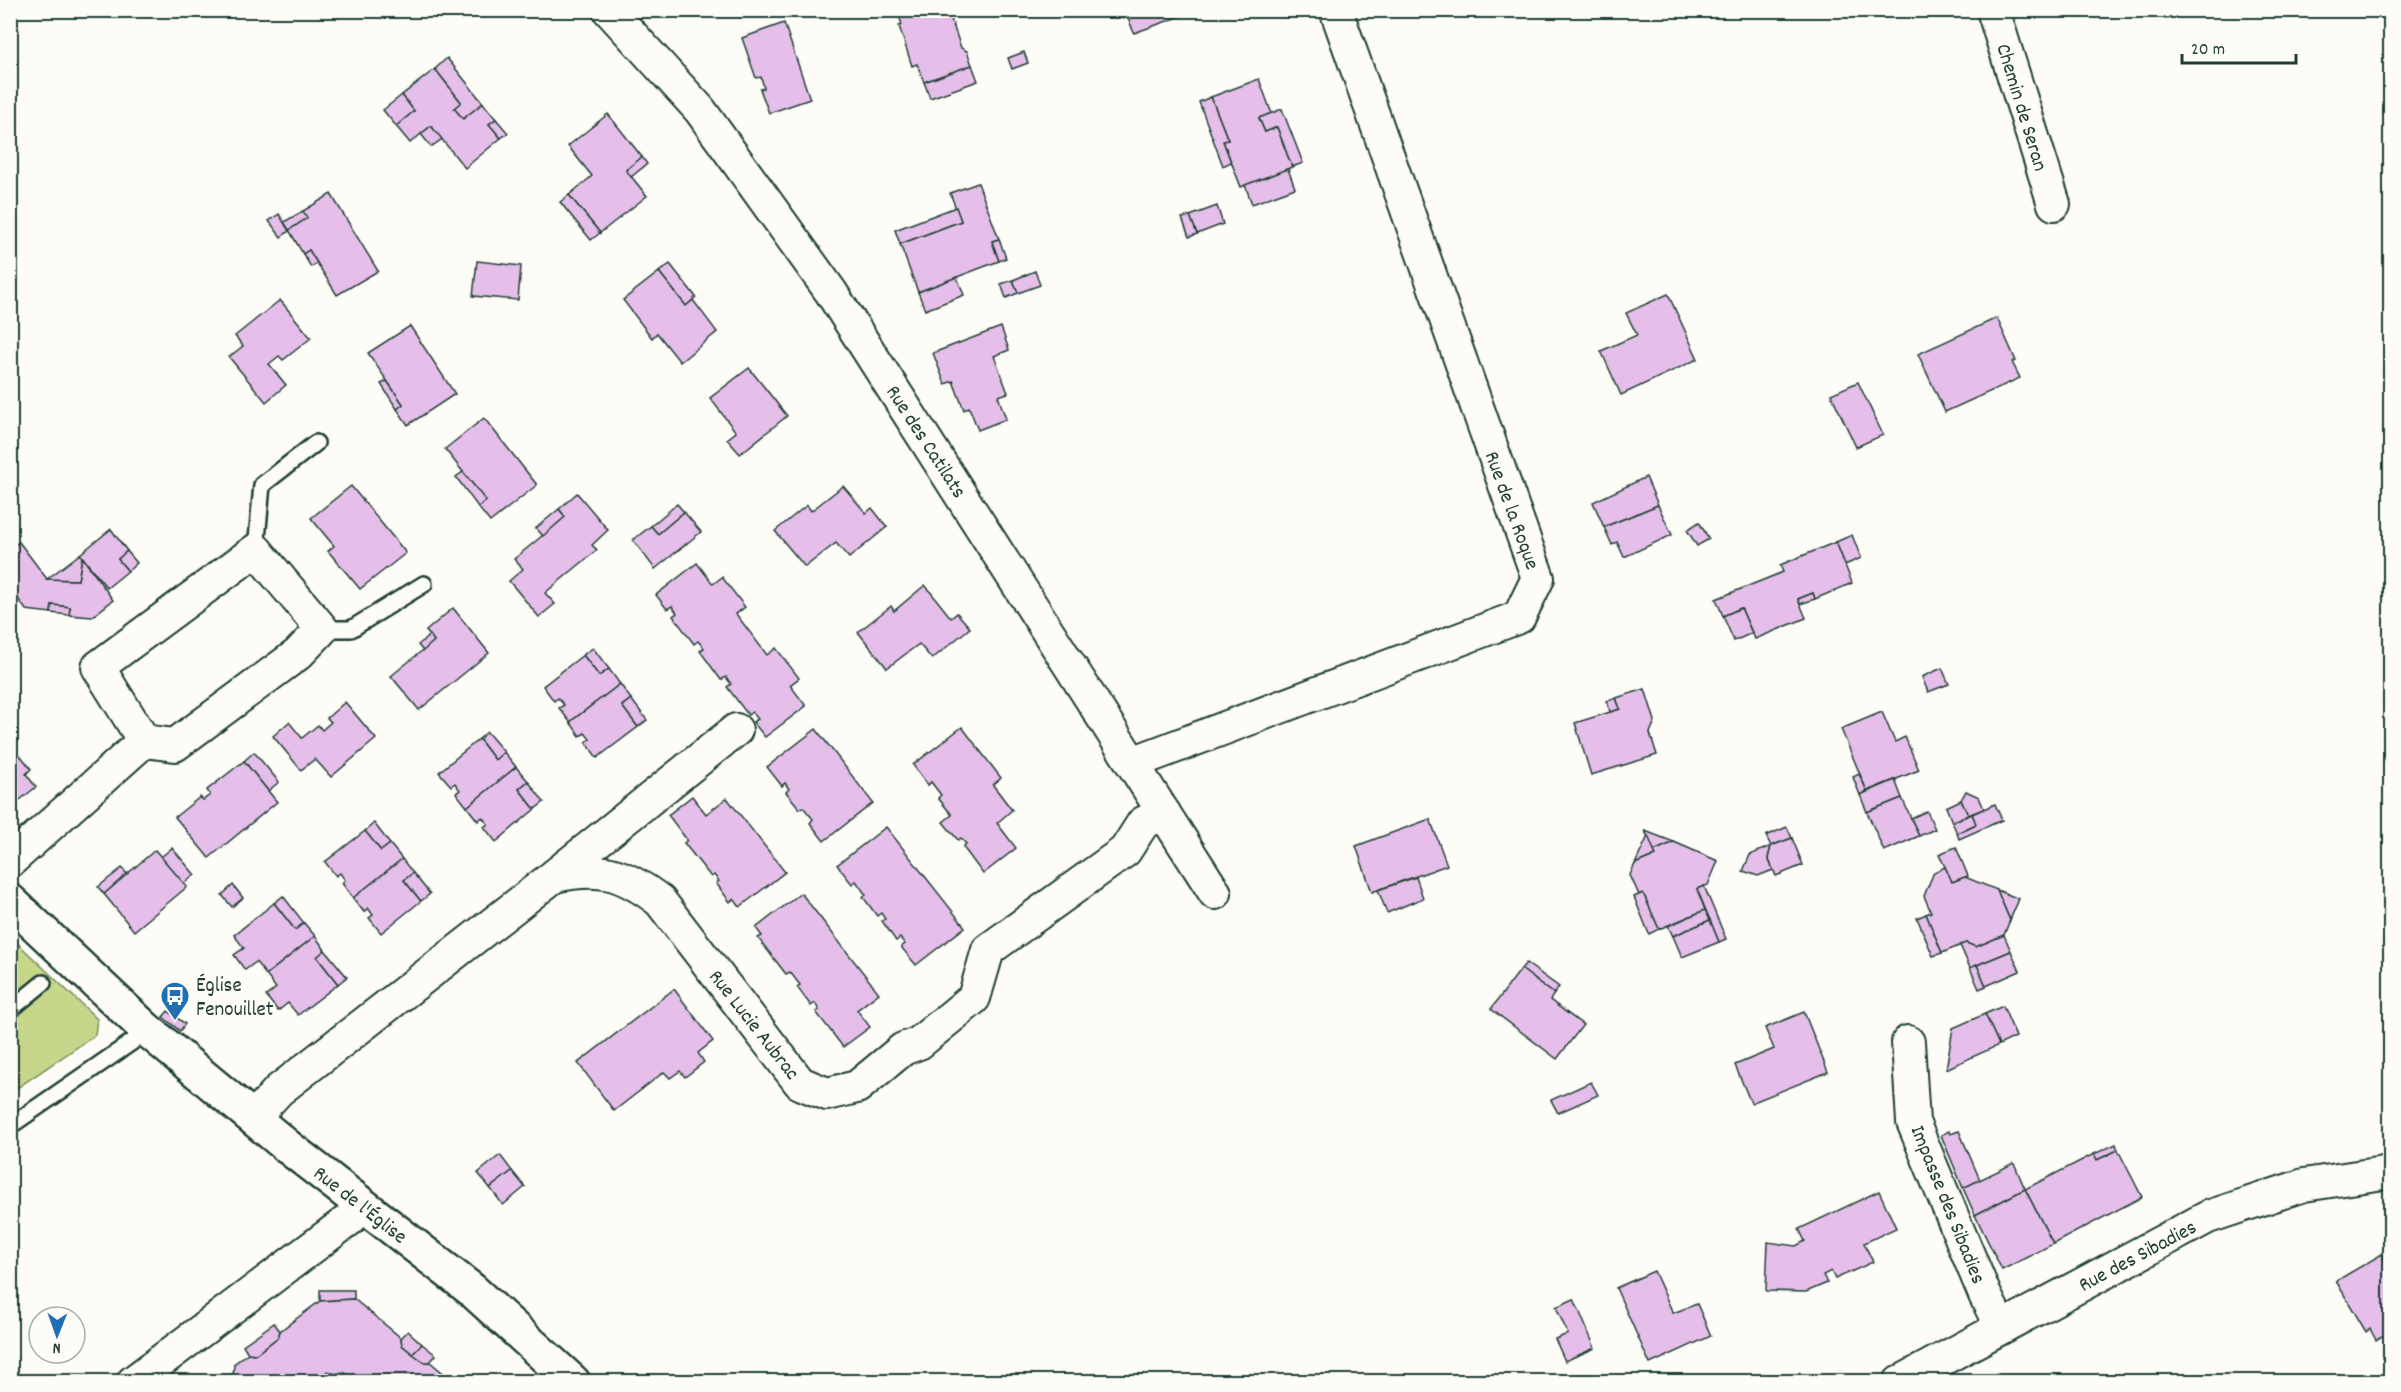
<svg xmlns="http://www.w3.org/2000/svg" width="2401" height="1392" font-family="Dekko,sans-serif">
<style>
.green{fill:#c6d68a;stroke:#728a5f;stroke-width:1.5}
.building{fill:#e5bfe9;stroke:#1f3d34;stroke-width:1.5}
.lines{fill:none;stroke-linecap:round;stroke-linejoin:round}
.service-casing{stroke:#1f3d34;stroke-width:20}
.minor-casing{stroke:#1f3d34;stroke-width:36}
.secondary-casing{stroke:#1f3d34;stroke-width:38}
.service{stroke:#fdfcf7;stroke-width:15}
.minor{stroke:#fdfcf7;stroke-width:32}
.secondary{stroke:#fdfcf7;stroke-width:33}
.labels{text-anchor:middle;stroke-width:4.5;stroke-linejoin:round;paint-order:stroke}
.street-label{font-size:21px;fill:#1f3d34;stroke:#fdfcf7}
.poi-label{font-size:21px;fill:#1f3d34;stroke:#fdfcf7;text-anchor:start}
</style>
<rect width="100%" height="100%" fill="#fdfcf7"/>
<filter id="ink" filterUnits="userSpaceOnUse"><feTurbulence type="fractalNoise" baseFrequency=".0167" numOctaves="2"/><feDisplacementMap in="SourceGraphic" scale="12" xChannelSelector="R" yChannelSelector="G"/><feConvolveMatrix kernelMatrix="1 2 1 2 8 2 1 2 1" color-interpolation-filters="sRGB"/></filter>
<g filter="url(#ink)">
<path class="green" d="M10,936L97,1019L95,1035L11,1092Z"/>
<g class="building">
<path d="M893,10H948L961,48L967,51L972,65L924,82L917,64L912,66L899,26L902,25L899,15L895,16Z"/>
<path d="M1125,10H1198L1134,33Z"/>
<path d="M784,23L810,99L769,113L760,89L764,88L761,77L756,78L742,38Z"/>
<path d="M1024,52L1028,63L1012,69L1008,58Z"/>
<path d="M447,58L483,103L463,119L454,108L461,102L435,69Z"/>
<path d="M972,65L978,81L930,98L924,82Z"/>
<path d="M435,69L461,102L454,108L463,119L483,103L496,119L489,124L501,138L465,168L431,126L410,143L396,126L414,111L402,95Z"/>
<path d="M1259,79L1272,114L1259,118L1265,132L1277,127L1292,167L1241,187L1223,141L1228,140L1211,97Z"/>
<path d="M402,95L414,111L396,126L383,110Z"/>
<path d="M1211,97L1228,140L1223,141L1231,162L1223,166L1199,102Z"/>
<path d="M1282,109L1303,163L1292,167L1277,127L1265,132L1259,118Z"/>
<path d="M608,114L642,157L626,170L647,196L600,233L569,195L592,176L568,146Z"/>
<path d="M496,119L508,133L501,138L489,124Z"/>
<path d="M431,126L442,139L431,147L421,134Z"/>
<path d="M642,157L647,164L631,177L626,170Z"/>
<path d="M1288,169L1295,188L1252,204L1245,185Z"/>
<path d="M978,183L999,239L992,241L999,261L918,292L900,244L961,221L950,193Z"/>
<path d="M331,194L378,271L337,295L309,250L303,254L289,230L307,218L303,211Z"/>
<path d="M569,195L600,233L591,240L560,202Z"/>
<path d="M1217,206L1223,224L1197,234L1190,216Z"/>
<path d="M956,207L961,221L900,244L895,230Z"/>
<path d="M303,211L307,218L289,230L284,222Z"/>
<path d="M279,214L289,231L281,237L269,221Z"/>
<path d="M1190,216L1197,234L1189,237L1182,218Z"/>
<path d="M999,239L1006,258L999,261L992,241Z"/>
<path d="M309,250L317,263L311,267L303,254Z"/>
<path d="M477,261L521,266L518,300L473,296Z"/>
<path d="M670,264L696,297L686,306L659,272Z"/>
<path d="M1035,271L1040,285L1018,293L1013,280Z"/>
<path d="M659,272L686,306L693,300L717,332L680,362L657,333L652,338L623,300Z"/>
<path d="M957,277L964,295L925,310L918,292Z"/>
<path d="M1013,280L1018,293L1006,298L1001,284Z"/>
<path d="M1668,294L1698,359L1621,395L1601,351L1637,335L1626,313Z"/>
<path d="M280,300L311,338L283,360L279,356L269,364L286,385L266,402L229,357L243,346L235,336Z"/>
<path d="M1997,318L2016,361L2012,362L2020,378L1945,412L1918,354Z"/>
<path d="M410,326L455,394L408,425L397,409L403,404L368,353Z"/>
<path d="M1001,327L1009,350L994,356L1008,393L998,396L1006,419L978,430L969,407L964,410L953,381L945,384L933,353Z"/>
<path d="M749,368L787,416L740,454L727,439L736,432L710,398Z"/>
<path d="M387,381L403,404L397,409L381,384Z"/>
<path d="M1858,382L1883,435L1856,447L1831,394Z"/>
<path d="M484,418L537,485L490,522L478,507L486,501L445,449Z"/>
<path d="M463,472L486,501L478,507L456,477Z"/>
<path d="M1646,477L1658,505L1604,527L1593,502Z"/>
<path d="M351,486L406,553L360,589L328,551L334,546L311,518Z"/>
<path d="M843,486L866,513L872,508L887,527L849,558L836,543L805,567L775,531L807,505L811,511Z"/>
<path d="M577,493L608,530L592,545L597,550L545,593L555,604L539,617L509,581L523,569L514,559L565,517L559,509Z"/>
<path d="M677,504L684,512L658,534L651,526Z"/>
<path d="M1658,505L1672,535L1624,557L1617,542L1612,545L1604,527Z"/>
<path d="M559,509L565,517L543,536L536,528Z"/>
<path d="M684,512L701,532L655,569L633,540L651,526L658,534Z"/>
<path d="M1699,522L1709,539L1697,546L1687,530Z"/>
<path d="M111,529L127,551L118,559L128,571L107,588L80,554Z"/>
<path d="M1852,535L1861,558L1845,565L1836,542Z"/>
<path d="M19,542L47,579L78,580L82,557L113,600L92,617L69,615L70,607L52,605L51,613L26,610L17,597L10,603V548Z"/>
<path d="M1836,542L1852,583L1815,599L1813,593L1798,599L1806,618L1755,639L1741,608L1723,616L1716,599L1783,572L1780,565Z"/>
<path d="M127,551L137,563L128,571L118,559Z"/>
<path d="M80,554L82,557L78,580L47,579Z"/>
<path d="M697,563L713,584L722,577L745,607L736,614L767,655L776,648L799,678L790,685L806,706L765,737L753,722L758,719L752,712L748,715L727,687L731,684L726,677L721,680L700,651L704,648L698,641L694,644L673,616L677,613L672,606L667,609L656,595Z"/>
<path d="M925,585L951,618L957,613L970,628L932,659L919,644L887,668L858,632L891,606L894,611Z"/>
<path d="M1813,593L1815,599L1800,604L1798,599Z"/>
<path d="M52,605L70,607L69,615L51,613Z"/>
<path d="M453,608L489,653L419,710L391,676L434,641L426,631Z"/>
<path d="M1741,608L1752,633L1734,641L1723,616Z"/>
<path d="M430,635L434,641L423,651L418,645Z"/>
<path d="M593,648L609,669L599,676L583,655Z"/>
<path d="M583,655L599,676L609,669L620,684L570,722L559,708L564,705L558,698L554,701L543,686Z"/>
<path d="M1942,668L1949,684L1928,692L1922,677Z"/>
<path d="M620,684L631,699L622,706L638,727L597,758L586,742L590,739L585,733L580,736L570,722Z"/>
<path d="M1645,689L1655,721L1650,733L1657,755L1591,775L1575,723L1620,709L1616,698Z"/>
<path d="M1616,698L1620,709L1610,712L1607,701Z"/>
<path d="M631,699L647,720L638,727L622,706Z"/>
<path d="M345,702L376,739L331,777L315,759L301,770L273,736L289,722L302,738L318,725L322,730L331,722L327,718Z"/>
<path d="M1882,712L1895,742L1905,737L1919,770L1867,791L1841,729Z"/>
<path d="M962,727L1001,778L993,785L1012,810L997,823L1016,848L983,874L963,847L966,844L961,838L958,840L943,822L952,815L938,798L941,795L931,782L928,785L913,765Z"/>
<path d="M816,729L873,803L824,841L810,823L813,819L803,807L800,809L786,792L789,789L785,783L782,786L767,767Z"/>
<path d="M487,732L504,752L495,760L479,739Z"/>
<path d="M479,739L495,760L504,752L516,767L467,807L456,793L460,790L455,783L451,786L439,772Z"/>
<path d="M254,752L279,782L268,791L244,761Z"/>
<path d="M10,755L15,761L21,756L31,769L26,774L36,787L10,808Z"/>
<path d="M244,761L277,802L209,858L175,817L200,797L203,800L210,795L207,790Z"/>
<path d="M516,767L528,781L519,789L535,809L496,842L484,827L488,824L482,817L478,821L467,807Z"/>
<path d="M1859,774L1867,791L1860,795L1853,777Z"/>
<path d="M1895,780L1902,798L1867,812L1860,795Z"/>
<path d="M528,781L544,802L535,809L519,789Z"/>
<path d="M1966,791L1979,797L1984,809L1968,815L1961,800Z"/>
<path d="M692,796L706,814L727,798L785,872L740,907L734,899L730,902L716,883L719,881L714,875L711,877L684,843L687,840L668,815Z"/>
<path d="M1902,798L1919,836L1884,851L1867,812Z"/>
<path d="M1961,800L1968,815L1952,822L1946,807Z"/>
<path d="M1995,804L2002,820L1959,839L1957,833L1976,824L1972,814Z"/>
<path d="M1927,811L1935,829L1919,836L1911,818Z"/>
<path d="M1972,814L1976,824L1957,833L1952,822Z"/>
<path d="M1430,819L1447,865L1372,892L1356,846Z"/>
<path d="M374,823L390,844L381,851L365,831Z"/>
<path d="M886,827L965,927L916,965L901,947L905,944L900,938L896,941L882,921L885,919L881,913L877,916L863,897L866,895L856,881L852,884L837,865Z"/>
<path d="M1787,827L1792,838L1771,846L1766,836Z"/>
<path d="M365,831L381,851L390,844L402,859L353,898L342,883L345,880L340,873L336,876L325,862Z"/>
<path d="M1645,831L1674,842L1654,851Z"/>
<path d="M1648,836L1656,855L1635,864Z"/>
<path d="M1792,838L1803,865L1776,876L1768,858L1771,846Z"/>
<path d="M1674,842L1718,861L1708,885L1697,889L1705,910L1659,929L1643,893L1639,895L1630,875L1635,864L1656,855L1654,851Z"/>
<path d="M1771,846L1768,858L1773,870L1758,876L1743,871L1750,855Z"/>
<path d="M1956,847L1968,876L1952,882L1939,854Z"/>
<path d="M172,848L195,875L183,884L161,857Z"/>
<path d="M155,850L187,887L134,931L104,894Z"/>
<path d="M402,859L413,873L404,880L421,901L381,933L369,918L373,915L368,908L364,912L353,898Z"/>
<path d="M1945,867L1952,882L1965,877L1997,890L2010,920L2004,935L1976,947L1966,943L1942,953L1926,914L1931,912L1924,896L1934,872Z"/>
<path d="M122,868L127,874L104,894L98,887Z"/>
<path d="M413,873L430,894L421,901L404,880Z"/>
<path d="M1416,877L1423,898L1387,913L1378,890Z"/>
<path d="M233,885L243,898L232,907L222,895Z"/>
<path d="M1704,886L1726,939L1719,942L1697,889Z"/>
<path d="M1997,890L2019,899L2010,920Z"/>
<path d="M801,893L879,993L857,1010L870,1027L843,1047L816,1012L819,1010L815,1003L811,1006L797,987L800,985L790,972L786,974L758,938L762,936L756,928Z"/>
<path d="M1643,893L1659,929L1649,934L1634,897Z"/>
<path d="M283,896L304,923L295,930L274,903Z"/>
<path d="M274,903L295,930L304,923L315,936L266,975L256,962L245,970L234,955L244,948L234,935Z"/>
<path d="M1705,910L1710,920L1673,936L1668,926Z"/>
<path d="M1926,914L1942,953L1933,956L1917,918Z"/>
<path d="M1710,920L1719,942L1682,957L1673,936Z"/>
<path d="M2004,935L2011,951L1970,968L1960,945L1966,943L1976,947Z"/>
<path d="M315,936L325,950L317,957L338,984L298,1015L288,1003L278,1011L266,996L276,988L266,975Z"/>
<path d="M325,950L347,977L338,984L317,957Z"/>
<path d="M2011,951L2020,971L1986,986L1977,965Z"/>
<path d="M1526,963L1559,987L1554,994L1521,969Z"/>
<path d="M1977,965L1986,986L1979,989L1970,968Z"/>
<path d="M1521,969L1554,994L1550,1000L1583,1025L1557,1059L1491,1009Z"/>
<path d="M674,989L713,1041L698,1053L704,1062L685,1077L680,1071L670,1078L664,1072L614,1111L578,1063Z"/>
<path d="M2003,1006L2016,1037L1999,1045L1985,1014Z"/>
<path d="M168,1011L185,1024L180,1031L163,1017Z"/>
<path d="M1804,1012L1828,1072L1751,1103L1735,1065L1774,1049L1765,1028Z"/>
<path d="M1985,1014L1999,1045L1946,1069L1953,1028Z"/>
<path d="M1591,1082L1598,1095L1558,1113L1551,1100Z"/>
<path d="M1949,1131L1950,1134L1959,1131L1980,1180L1963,1188L1941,1135Z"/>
<path d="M2116,1144L2118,1150L2097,1160L2094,1154Z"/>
<path d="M2118,1150L2142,1197L2053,1244L2025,1189L2094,1154L2097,1160Z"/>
<path d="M500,1155L512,1171L490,1188L478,1173Z"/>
<path d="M2014,1163L2025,1189L1975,1215L1963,1188Z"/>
<path d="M512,1171L525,1187L503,1205L490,1188Z"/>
<path d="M2025,1189L2053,1244L2002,1270L1975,1215Z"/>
<path d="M1879,1191L1896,1228L1864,1243L1873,1262L1835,1279L1831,1271L1823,1275L1827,1283L1806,1292L1766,1291L1768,1242L1796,1246L1805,1241L1799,1229Z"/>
<path d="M2382,1254L2390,1269V1331L2376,1340L2370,1329L2366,1332L2336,1281Z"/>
<path d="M1654,1271L1673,1313L1697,1304L1711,1336L1650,1364L1616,1288Z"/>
<path d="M320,1290H354V1299L320,1301Z"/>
<path d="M354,1299L401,1338L402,1345L424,1362H430L454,1382H342L348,1375L343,1372L335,1374L328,1371L316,1380L318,1382H237L233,1376L234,1364L248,1353L256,1354L278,1337L280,1331L320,1301Z"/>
<path d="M1574,1299L1595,1348L1565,1361L1555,1339L1568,1334L1556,1307Z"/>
<path d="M274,1323L280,1331L278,1337L256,1354L248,1353L243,1345Z"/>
<path d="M408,1331L422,1344L413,1354L402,1345L401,1338Z"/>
<path d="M422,1344L436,1355L430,1362H424L413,1354Z"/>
</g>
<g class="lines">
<g class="service-casing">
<g id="service">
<path d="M256,550L262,485L316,443"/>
<path d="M322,629H351L424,584"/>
<path d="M10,1010L43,983"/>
<path d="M10,1126L132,1042L146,1029"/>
</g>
</g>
<g class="minor-casing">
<g id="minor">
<path d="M609,10L700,110L831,292L1215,893"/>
<path d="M1993,10L2054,204"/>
<path d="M256,550L322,629L298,654L175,745L144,741L98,667Z"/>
<path d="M1132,763L1519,617L1538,578L1336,10"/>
<path d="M10,861L144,741"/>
<path d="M555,875L736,730"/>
<path d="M1908,1042L1913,1122L1985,1295L2001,1327"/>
<path d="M253,1118L279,1090L554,876C600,866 622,872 660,901L800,1083L827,1094L857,1087L903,1049L919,1043L974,998L988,950L1125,851L1143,823L1164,813"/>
<path d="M133,1382L350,1219L362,1206"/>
<path d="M1900,1382L2208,1217L2304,1185L2390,1172"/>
</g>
</g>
<g class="secondary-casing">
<path id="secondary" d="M10,901L146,1029L288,1147L472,1290L573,1382"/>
</g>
<use href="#service" class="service"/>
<use href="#minor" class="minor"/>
<use href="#secondary" class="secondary"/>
</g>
</g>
<defs>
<g id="bus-pin" transform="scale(1.5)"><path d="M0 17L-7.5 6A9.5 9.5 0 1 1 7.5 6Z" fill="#1f6fb2" stroke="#fdfcf7"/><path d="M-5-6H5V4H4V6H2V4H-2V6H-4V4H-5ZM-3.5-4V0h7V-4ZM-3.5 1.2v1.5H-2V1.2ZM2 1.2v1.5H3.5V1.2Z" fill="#fff"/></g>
</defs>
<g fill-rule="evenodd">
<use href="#bus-pin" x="175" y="996"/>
</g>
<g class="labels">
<g class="street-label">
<text transform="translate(2023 107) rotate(73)" y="7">Chemin de Seran</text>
<text transform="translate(927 441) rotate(57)" y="7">Rue des Catilats</text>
<text transform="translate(1513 510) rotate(70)" y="7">Rue de la Roque</text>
<text transform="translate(755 1024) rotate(52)" y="7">Rue Lucie Aubrac</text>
<text transform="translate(361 1204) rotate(38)" y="7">Rue de l'Église</text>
<text transform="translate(1949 1204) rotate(68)" y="7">Impasse des Sibadies</text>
<text transform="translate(2137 1255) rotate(-28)" y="7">Rue des Sibadies</text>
</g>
<g class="poi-label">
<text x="196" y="991">Église<tspan x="196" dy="24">Fenouillet</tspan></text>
</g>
</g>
<rect width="2401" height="1392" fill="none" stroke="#fdfcf7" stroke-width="36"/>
<rect x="18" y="18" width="2365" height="1356" fill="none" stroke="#1f3d34" stroke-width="2" filter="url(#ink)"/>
<g transform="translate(57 1335) rotate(181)"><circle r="28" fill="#fdfcf7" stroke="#a4b0a9" stroke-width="1.5"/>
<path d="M0-4.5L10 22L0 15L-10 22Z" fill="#1f6fb2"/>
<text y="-9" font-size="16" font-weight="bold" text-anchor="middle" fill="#1f3d34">N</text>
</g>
<path d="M2182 54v9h114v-9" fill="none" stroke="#1f3d34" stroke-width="3"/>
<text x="2191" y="54" font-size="18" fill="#1f3d34" stroke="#fdfcf7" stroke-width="4.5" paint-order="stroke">20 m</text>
</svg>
